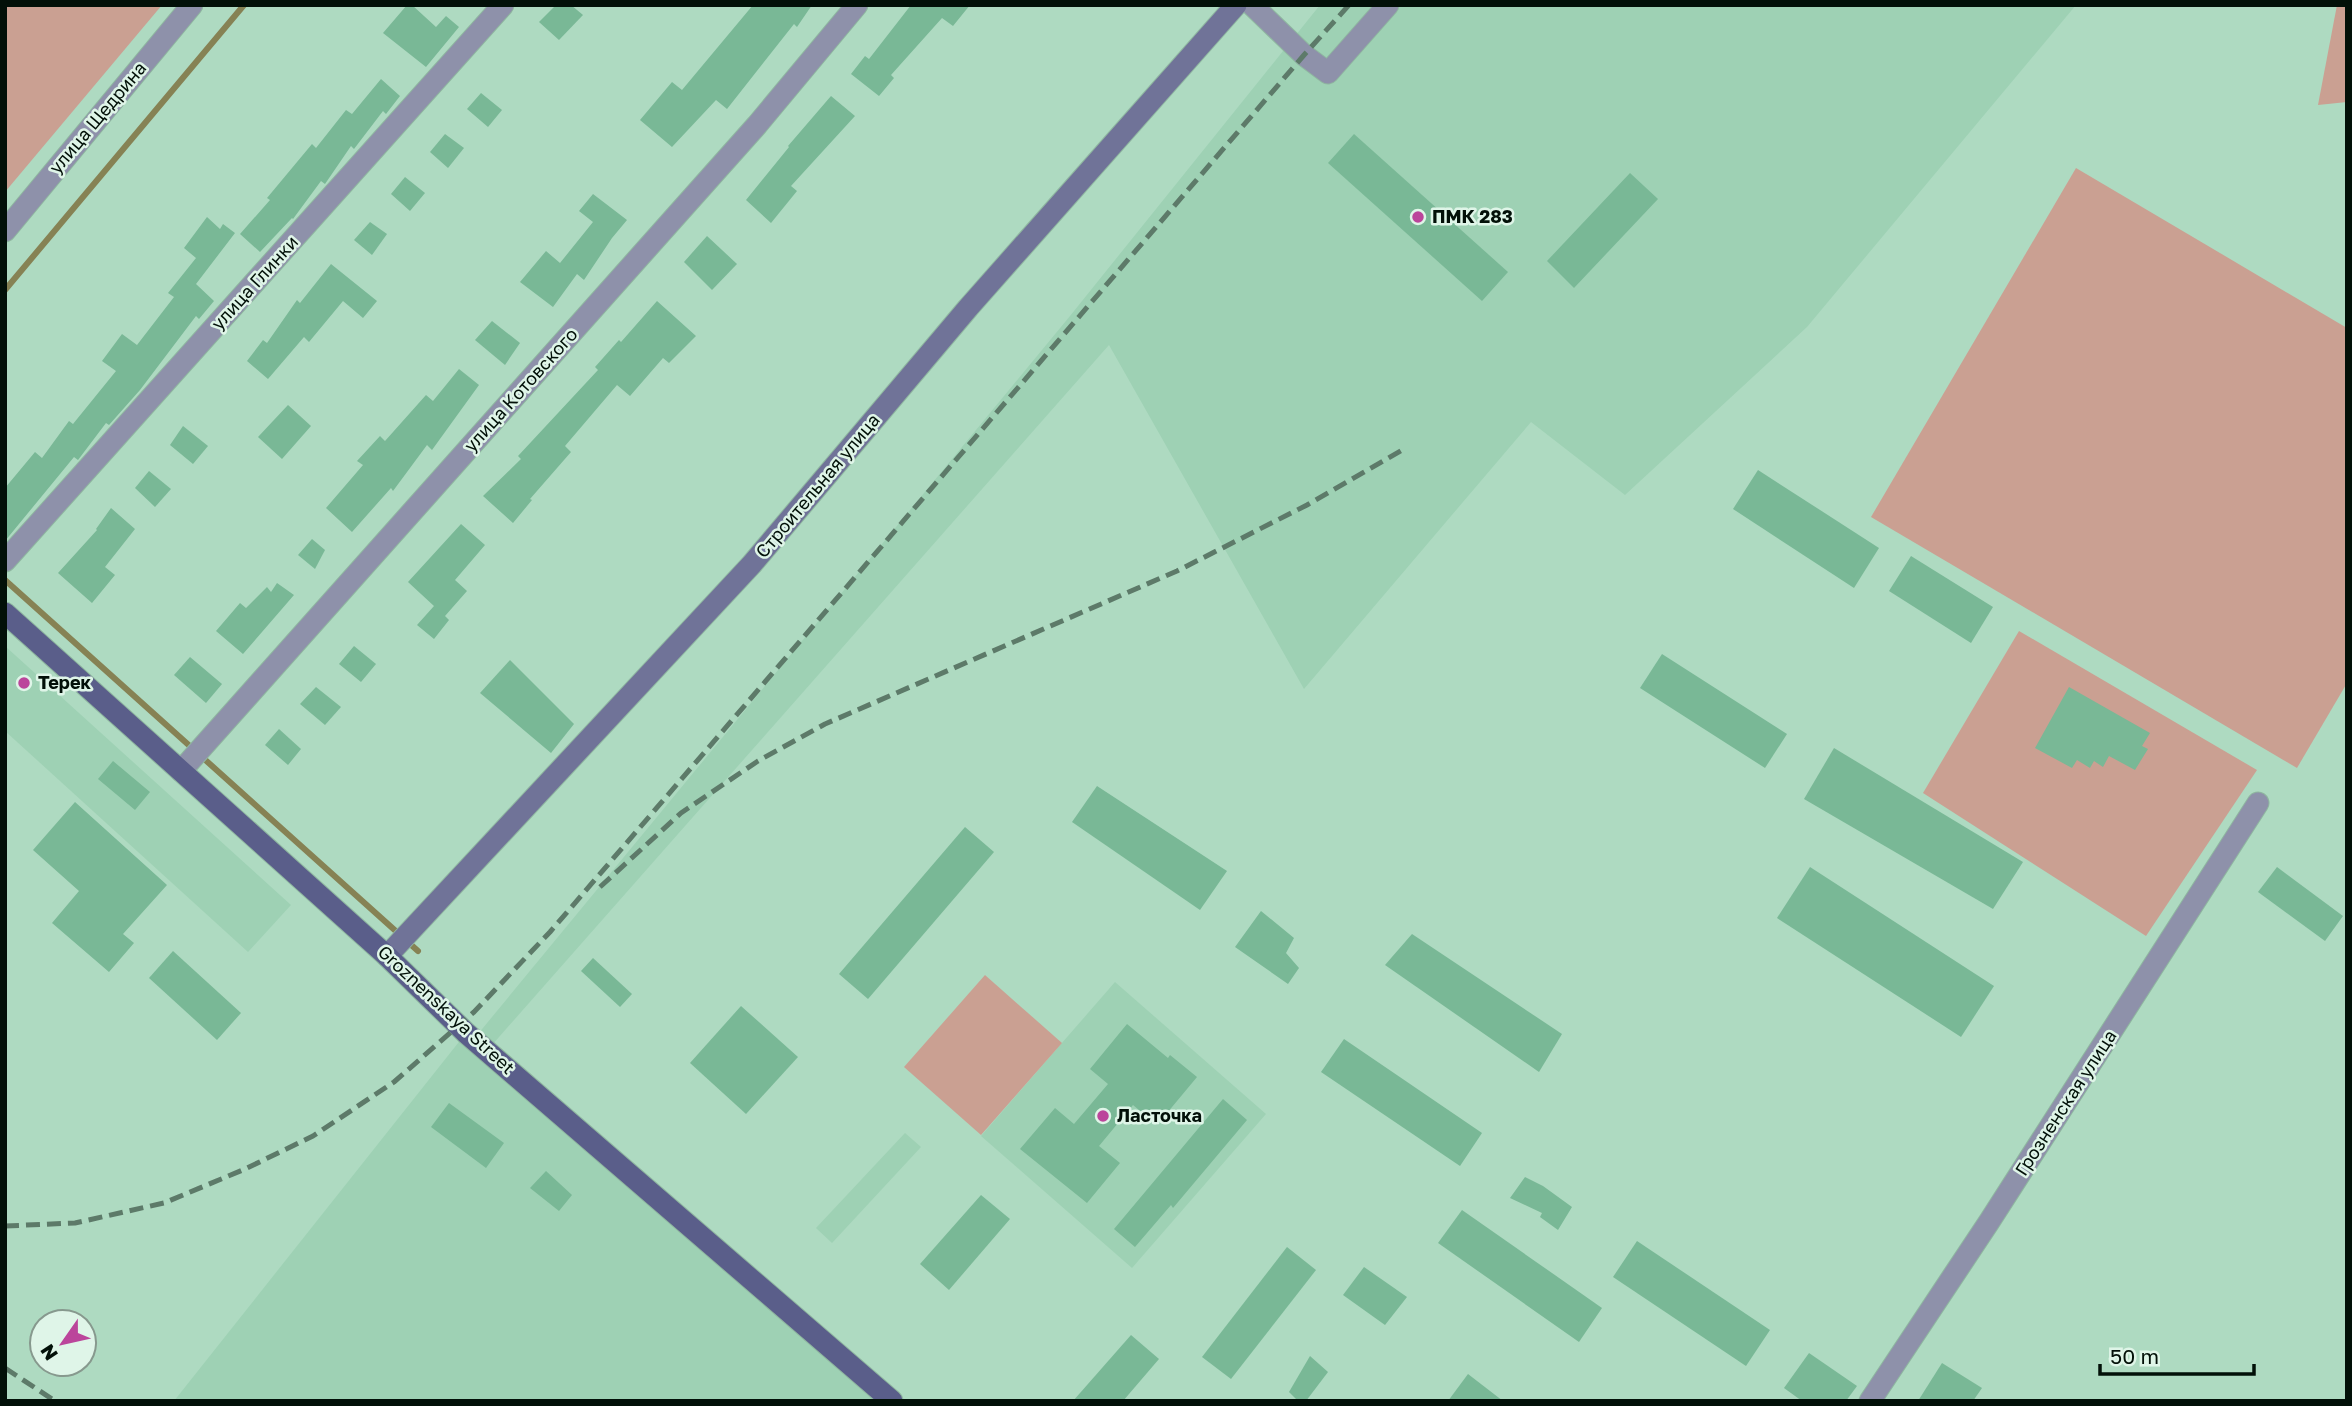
<svg xmlns="http://www.w3.org/2000/svg" width="2352" height="1406" font-family="'Golos Text',sans-serif">
<style>
.built{fill:#9ed1b4}
.green{fill:#caa092}
.lines{fill:none;stroke-linecap:round;stroke-linejoin:round}
.stream{stroke:#868254;stroke-width:6}
.building{fill:#79b896}
.street-casing{stroke:#8fb6a0;stroke-width:23}
.secondary-casing{stroke:#8fb6a0;stroke-width:23}
.primary-casing{stroke:#8fb6a0;stroke-width:23}
.street{stroke:#8e91aa;stroke-width:21}
.secondary{stroke:#707398;stroke-width:21}
.primary{stroke:#5a5e8a;stroke-width:21}
.rail{stroke:#5d7a69;stroke-width:5;stroke-dasharray:14 7;stroke-linecap:butt}
.poi-dot{fill:#bb459b;stroke:#dff5e8;stroke-width:2.5}
.labels{text-anchor:middle;stroke-width:5;stroke-linejoin:round;paint-order:stroke}
.street-label{font-size:18px;fill:#021008;stroke:#dff5e8}
.poi-label{font-size:18px;font-weight:bold;fill:#021008;stroke:#dff5e8;text-anchor:start}
</style>
<rect width="100%" height="100%" fill="#aedac1"/>
<g class="built">
<path d="M1320,5H2076L1807,327L1625,495L1531,422L1304,689L1109,345L492,1045L478,1034L1070,316Z"/>
<path d="M5,646L291,905L248,952L5,731Z"/>
<path d="M1115,982L1266,1114L1132,1268L981,1136Z"/>
<path d="M466,1033L897,1401H174Z"/>
<path d="M905,1133L921,1147L832,1243L816,1228Z"/>
</g>
<g class="green">
<path d="M5,5H162L5,192Z"/>
<path d="M2337,5H2347V102L2318,105Z"/>
<path d="M2076,168L2347,328V683L2297,768L1871,517Z"/>
<path d="M2019,631L2257,770L2146,936L1923,793Z"/>
<path d="M985,975L1062,1043L981,1135L904,1067Z"/>
</g>
<g class="lines">
<g class="stream">
<path d="M5,290L244,5"/>
<path d="M5,580L418,951"/>
</g>
</g>
<g class="building">
<path d="M407,5H412L436,27L446,16L459,27L426,67L383,33Z"/>
<path d="M556,5H571L583,15L559,40L539,22Z"/>
<path d="M753,5H812L797,27L794,24L727,109L716,100L672,147L640,120L672,82L682,90Z"/>
<path d="M911,5H970L953,26L942,18L891,75L894,78L879,96L851,74L865,56L869,59Z"/>
<path d="M381,79L400,96L386,114L383,111L354,149L351,146L325,184L321,181L293,219L292,218L260,252L240,234L270,200L267,198L312,144L316,148L346,110L352,114Z"/>
<path d="M481,93L502,110L488,127L467,109Z"/>
<path d="M831,96L855,116L791,186L797,191L771,223L746,200L789,147L788,146Z"/>
<path d="M445,134L464,148L448,168L430,152Z"/>
<path d="M1354,134L1508,272L1482,301L1328,163Z"/>
<path d="M1630,173L1658,199L1574,288L1547,261Z"/>
<path d="M405,177L425,193L410,211L391,194Z"/>
<path d="M593,194L627,220L612,238L584,280L577,274L553,307L520,282L546,251L560,263L593,222L579,211Z"/>
<path d="M207,217L220,229L223,224L235,233L196,284L214,301L199,319L196,316L140,390L109,425L106,423L78,460L74,457L5,541V488L35,452L42,458L69,421L73,424L116,371L102,361L122,334L137,345L174,297L168,293L196,258L184,248Z"/>
<path d="M370,222L387,234L372,255L354,240Z"/>
<path d="M707,236L737,264L712,290L684,262Z"/>
<path d="M331,264L377,301L363,318L343,301L309,342L304,337L268,379L247,361L263,340L267,343L297,300L300,303Z"/>
<path d="M657,301L696,336L669,363L663,358L630,396L617,385L565,446L571,452L530,499L532,500L513,523L483,496L521,459L518,456L598,370L595,367L619,340L621,342Z"/>
<path d="M492,321L520,343L505,365L475,340Z"/>
<path d="M459,369L479,385L432,450L427,445L393,491L391,488L352,532L326,508L363,465L357,461L380,436L385,441L426,395L433,401Z"/>
<path d="M288,405L311,426L282,459L258,437Z"/>
<path d="M183,426L208,446L193,464L170,445Z"/>
<path d="M1758,470L1879,548L1854,588L1733,509Z"/>
<path d="M149,471L171,489L155,507L135,488Z"/>
<path d="M111,508L135,529L105,567L115,575L92,603L58,573L97,530L96,529Z"/>
<path d="M461,524L485,545L455,580L467,591L445,616L449,620L434,639L417,625L434,606L408,582Z"/>
<path d="M312,539L325,550L315,569L298,555Z"/>
<path d="M1911,556L1993,607L1971,643L1889,591Z"/>
<path d="M277,583L294,595L243,654L216,631L240,603L246,608L267,587L271,592Z"/>
<path d="M354,646L376,664L361,682L339,664Z"/>
<path d="M1662,654L1787,734L1765,768L1640,688Z"/>
<path d="M190,657L222,684L206,703L174,675Z"/>
<path d="M510,660L574,724L551,753L480,693Z"/>
<path d="M316,687L341,707L325,725L300,704Z"/>
<path d="M2069,687L2150,733L2142,746L2148,749L2135,770L2109,756L2103,767L2094,761L2090,768L2077,760L2072,768L2035,748Z"/>
<path d="M279,729L301,749L288,765L265,745Z"/>
<path d="M1834,748L2023,862L1993,909L1804,799Z"/>
<path d="M113,761L150,792L135,810L98,779Z"/>
<path d="M1097,786L1227,871L1200,910L1072,822Z"/>
<path d="M75,802L167,885L123,934L134,943L109,972L52,923L79,891L33,850Z"/>
<path d="M965,827L994,852L868,999L839,974Z"/>
<path d="M1810,867L1994,986L1961,1037L1777,918Z"/>
<path d="M2277,867L2343,916L2325,941L2258,892Z"/>
<path d="M1261,911L1294,938L1286,953L1299,968L1288,984L1235,947Z"/>
<path d="M1412,934L1562,1034L1539,1072L1385,965Z"/>
<path d="M173,951L241,1013L217,1040L149,978Z"/>
<path d="M593,958L632,994L620,1007L581,971Z"/>
<path d="M741,1006L798,1057L746,1114L690,1063Z"/>
<path d="M1127,1024L1168,1058L1170,1055L1197,1077L1157,1125L1133,1105L1099,1146L1120,1163L1087,1203L1020,1149L1055,1108L1074,1124L1108,1084L1090,1069Z"/>
<path d="M1344,1039L1482,1133L1460,1166L1321,1072Z"/>
<path d="M1223,1099L1247,1120L1173,1208L1171,1205L1135,1247L1114,1229Z"/>
<path d="M449,1103L504,1143L486,1168L431,1127Z"/>
<path d="M546,1171L572,1195L559,1211L530,1188Z"/>
<path d="M1525,1177L1543,1186L1572,1207L1558,1230L1540,1217L1542,1213L1510,1198Z"/>
<path d="M981,1195L1010,1219L949,1290L920,1264Z"/>
<path d="M1462,1210L1602,1308L1579,1342L1438,1243Z"/>
<path d="M1637,1241L1770,1330L1746,1366L1613,1277Z"/>
<path d="M1287,1247L1316,1270L1231,1379L1202,1357Z"/>
<path d="M1364,1267L1407,1297L1385,1325L1343,1295Z"/>
<path d="M1131,1335L1159,1359L1123,1401H1073Z"/>
<path d="M1809,1353L1857,1386L1846,1401H1802L1784,1388Z"/>
<path d="M1310,1356L1328,1372L1306,1401H1298L1289,1392Z"/>
<path d="M1942,1363L1982,1388L1973,1401H1918Z"/>
<path d="M1468,1374L1503,1401H1448Z"/>
</g>
<g class="lines">
<g class="street-casing">
<g id="street">
<path d="M1252,5L1304,55L1328,73L1388,5"/>
<path d="M5,231L192,5"/>
<path d="M5,561L503,5"/>
<path d="M181,771L757,125L857,5"/>
<path d="M1870,1401L1989,1222L2258,803"/>
</g>
</g>
<g class="secondary-casing">
<path id="secondary" d="M387,956L752,564L968,308L1236,5"/>
</g>
<g class="primary-casing">
<path id="primary" d="M5,613L387,956L466,1033L892,1401"/>
</g>
<use href="#street" class="street"/>
<use href="#secondary" class="secondary"/>
<use href="#primary" class="primary"/>
<g class="rail">
<path d="M600,887L681,813L758,761L825,724L1177,571L1307,505L1404,449"/>
<path d="M5,1226L75,1223L164,1203L245,1169L313,1136L394,1082L474,1012L550,932L1304,55L1349,5"/>
<path d="M5,1368L55,1401"/>
</g>
</g>
<g class="poi-dot">
<circle cx="1418" cy="217" r="7"/>
<circle cx="24" cy="683" r="7"/>
<circle cx="1103" cy="1116" r="7"/>
</g>
<g class="labels">
<g class="street-label">
<text transform="translate(98 118) rotate(-50)" y="6">улица Щедрина</text>
<text transform="translate(255 283) rotate(-48)" y="6">улица Глинки</text>
<text transform="translate(521 390) rotate(-48)" y="6">улица Котовского</text>
<text transform="translate(818 486) rotate(-50)" y="6">Строительная улица</text>
<text transform="translate(446 1010) rotate(43)" y="6">Groznenskaya Street</text>
<text transform="translate(2066 1103) rotate(-57)" y="6">Грозненская улица</text>
</g>
<g class="poi-label">
<text x="1432" y="223">ПМК 283</text>
<text x="38" y="689">Терек</text>
<text x="1117" y="1122">Ласточка</text>
</g>
</g>
<rect width="2352" height="1406" fill="none" stroke="#021008" stroke-width="14"/>
<g transform="translate(63 1343) rotate(236)"><circle r="33" fill="#dff5e8" stroke="#87998e" stroke-width="2"/>
<path d="M0-5L12 26L0 18L-12 26Z" fill="#bb459b"/>
<text y="-10" font-size="19" font-weight="bold" text-anchor="middle" fill="#021008">N</text>
</g>
<path d="M2100 1364v10h154v-10" fill="none" stroke="#021008" stroke-width="3.5"/>
<text x="2110" y="1364" font-size="21" fill="#021008" stroke="#dff5e8" stroke-width="5" paint-order="stroke">50 m</text>
</svg>
